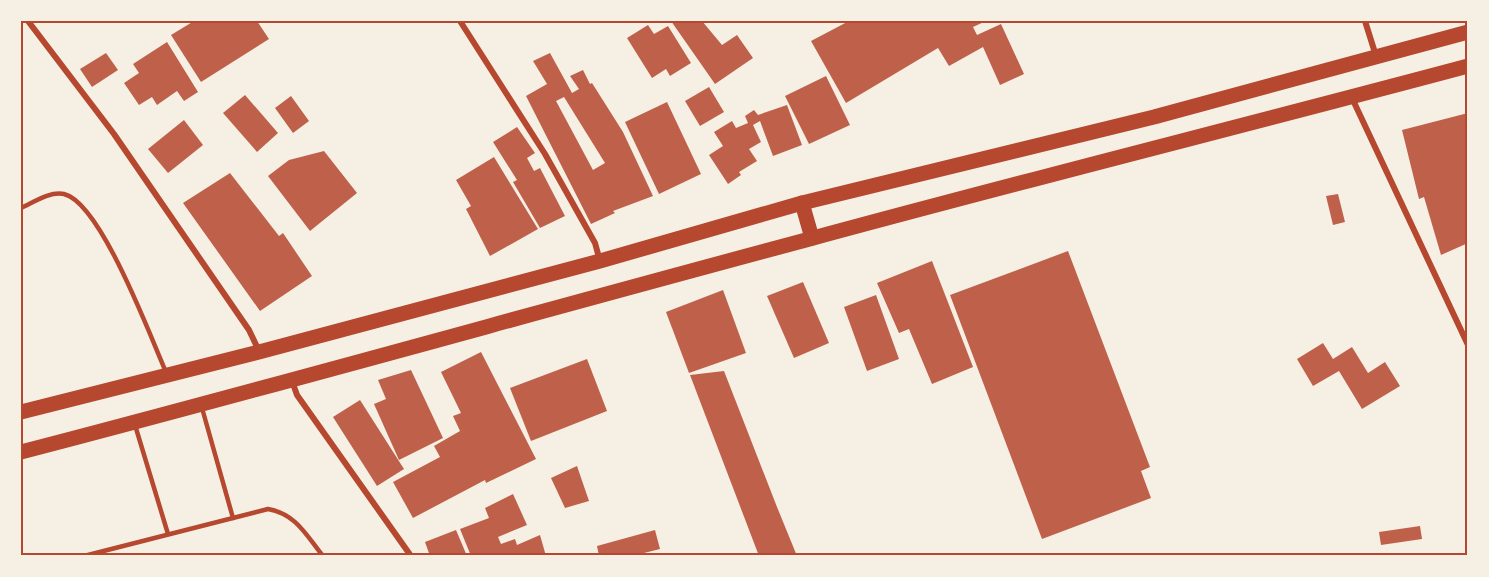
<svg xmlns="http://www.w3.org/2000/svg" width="1489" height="577" font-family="Helvetica,sans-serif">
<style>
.building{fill:#bf614a;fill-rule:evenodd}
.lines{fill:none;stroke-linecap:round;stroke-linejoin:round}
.service{stroke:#b5482f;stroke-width:4.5}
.minor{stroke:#b5482f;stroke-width:6}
.primary{stroke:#b5482f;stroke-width:15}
.neatline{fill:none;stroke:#b5482f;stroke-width:2}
</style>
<rect width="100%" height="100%" fill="#f6efe4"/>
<g class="building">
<path d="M194,21H257L269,39L201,82L171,35Z"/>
<path d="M671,21H702L722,45L737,35L753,58L715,84Z"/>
<path d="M849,21H986L973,27L977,35L1001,24L1024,74L1000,85L983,47L949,66L938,48L846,103L811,41Z"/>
<path d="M648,25L654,34L668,26L691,63L670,76L666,69L652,78L627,38Z"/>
<path d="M167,42L198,92L184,101L177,91L157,105L152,97L139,105L124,83L139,73L133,64Z"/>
<path d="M106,53L118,70L92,87L80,69Z"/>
<path d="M550,53L572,93L579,89L570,76L583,70L590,84L592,83L623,132L653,196L613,211L615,213L591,224L526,96L547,84L533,61ZM564,97L605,163L593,170L556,101Z"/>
<path d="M826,76L850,125L809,144L785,96Z"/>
<path d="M709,87L724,112L700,126L685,101Z"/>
<path d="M245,95L278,133L257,152L223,113Z"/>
<path d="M291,96L309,121L293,133L275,108Z"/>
<path d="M667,102L701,174L659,194L625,122Z"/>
<path d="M787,105L802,145L773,156L760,121L753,125L761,142L749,149L757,161L739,172L741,175L728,184L709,155L723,146L714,132L732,121L736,128L748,123L745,116L754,110L758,115Z"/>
<path d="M1468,113V243L1441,255L1424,197L1419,199L1402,130Z"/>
<path d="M184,120L203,145L168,173L148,149Z"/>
<path d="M517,127L535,153L527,158L534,171L540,168L565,216L540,228L513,182L517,180L493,142Z"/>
<path d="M324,151L357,193L310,231L268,176L289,160Z"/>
<path d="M494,157L538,229L490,256L466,209L471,206L456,180Z"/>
<path d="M230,173L279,236L283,233L312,276L260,311L183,203Z"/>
<path d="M1338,194L1345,222L1333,225L1326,196Z"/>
<path d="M1068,251L1150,467L1141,471L1151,498L1042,539L950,295Z"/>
<path d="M932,261L973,367L932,384L909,329L899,333L877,283Z"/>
<path d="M803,282L829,343L794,358L767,296Z"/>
<path d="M723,290L746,353L689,373L666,312Z"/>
<path d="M876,295L899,359L867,371L844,307Z"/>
<path d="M1323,343L1333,359L1352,347L1368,373L1385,362L1400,386L1362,409L1339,371L1313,386L1297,359Z"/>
<path d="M481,352L536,459L486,483L485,480L413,518L393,482L440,457L434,446L460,431L453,416L461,413L441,372Z"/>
<path d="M587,359L607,411L531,441L510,388Z"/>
<path d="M411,370L443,438L399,460L374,404L386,399L378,380Z"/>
<path d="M724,371L777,507L797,556H759L690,375Z"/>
<path d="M360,400L404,469L377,486L333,417Z"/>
<path d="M577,466L589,501L565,508L551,478Z"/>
<path d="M513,494L527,525L498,537L501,544L515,539L517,545L540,535L546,556H471L460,529L489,518L485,508Z"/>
<path d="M1420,526L1422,539L1381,545L1379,532Z"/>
<path d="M456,530L467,556H430L425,542Z"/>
<path d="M655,530L660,549L632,556H599L597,546Z"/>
</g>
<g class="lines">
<g class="service">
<path d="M21,208C34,202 50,191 64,194C101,203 150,336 166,372"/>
<path d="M202,408L233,518"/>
<path d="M135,425L168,534"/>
<path d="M84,556L268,509C296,514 306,535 323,556"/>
</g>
<g class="minor">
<path d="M28,21L114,134L249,330L259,351"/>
<path d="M460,21L545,154L595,243L600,261"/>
<path d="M1365,21L1376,56"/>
<path d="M1352,98L1468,345"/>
<path d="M292,381L297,395L411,556"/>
</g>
<g class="primary">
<path d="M802,203L812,238"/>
<path d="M21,412L259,352L600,261L802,203L1154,117L1468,32"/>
<path d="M21,452C283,384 544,310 806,240C1026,180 1247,125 1468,66"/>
</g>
</g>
<rect width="1489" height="577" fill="none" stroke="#f6efe4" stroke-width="45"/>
<rect x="22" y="22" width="1444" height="532" class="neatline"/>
</svg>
